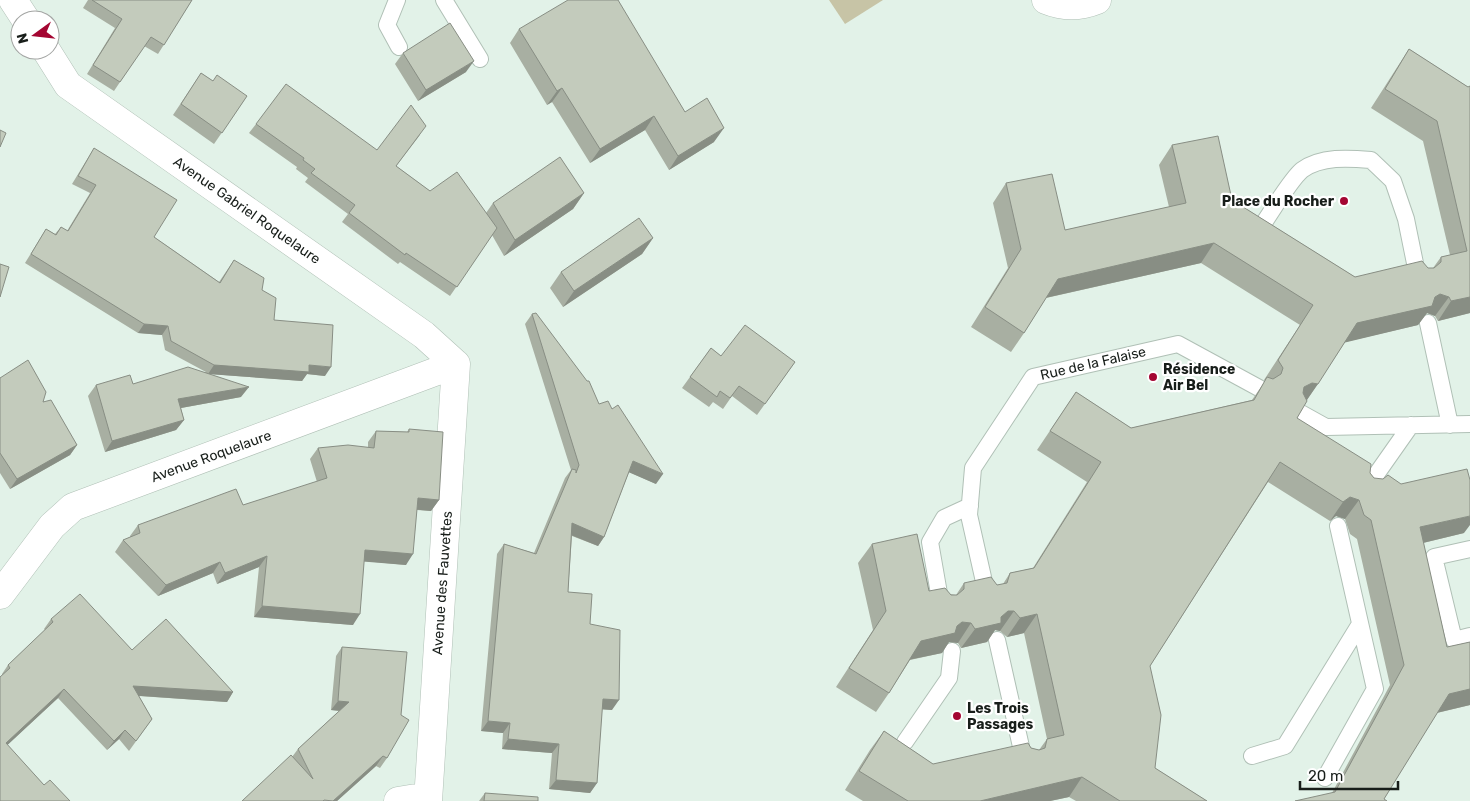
<svg xmlns="http://www.w3.org/2000/svg" width="1470" height="801" font-family="Rubik,sans-serif">
  <rect width="100%" height="100%" fill="#e2f2e8"/>
  <path fill="#c7c4a6" d="M829,0h54l-38,24z"/>
  <g fill="none" stroke-linecap="round" stroke-linejoin="round">
    <g stroke="#b0c0b6" stroke-width="18">
      <path id="service" d="M397,0l-10,25 12,22
        M444,0l36,59
        M1263,224c9,-13 28,-45 39,-54 19,-14 47,-12 69,-10l22,21 13,38 12,59
        M1428,323l22,102
        M1299,412l27,15 144,-3
        M1366,489l45,-64
        M1470,549l-36,8 20,83 16,-4
        M987,595l-18,-80 4,-47 60,-91 145,-33 81,44
        M941,605l-11,-63 14,-24 26,-12
        M997,640l27,120
        M905,742l44,-64 3,-27
        M1252,756l33,-10 75,-122
        M1325,778l50,-89 -37,-163"/>
    </g>
    <g stroke="#b0c0b6" stroke-width="29">
      <path id="minor" d="M13,0l13,20
        M1046,0c17,7 34,7 51,0
        M46,50l22,35 356,250 32,29
        M0,595l52,-69 21,-19 383,-143
        M398,801l30,-5
        M428,801l28,-437"/>
    </g>
    <use href="#service" stroke="#fff" stroke-width="16"/>
    <use href="#minor" stroke="#fff" stroke-width="28"/>
  </g>
  <path fill="#a8afa2" d="M88,0h104l-34,54 -14,-8 -30,45 -27,-17 28,-46 -32,-20z
    M519,29l166,83 29,30 -45,28 -24,-40 -55,33 -38,-61 -5,3 -37,-62z
    M1409,49l59,38 2,-1v227l-32,8 -3,-5 -8,-3 -9,12 -73,17 -38,58 -10,18 73,55 4,5 90,55 -41,10 24,104 23,-5v63l-33,8 -53,86 -52,-6 58,-108 -33,-146 -7,-5 -5,-15 -9,-3 -6,5 -62,-39 -118,184 5,102 52,33h-131l-7,-4 -19,4h-187l-18,-11 25,-40 14,-19 49,33 98,-16 8,2 8,-11 -23,-106 -17,4 -7,-6 -5,-1 -8,12 -26,6 -3,-5 -9,-1 -7,11 -32,7 -21,33 -13,19 -40,-25 37,-57 -15,-67 14,-19 57,47 27,4 8,-12 33,2 6,-1 7,-11 23,-5 54,-86 -50,-32 39,-58 55,36 121,-28 13,-19 -1,-1 36,-55 -99,-62 -155,35 -22,35 -13,19 -40,-25 37,-59 -15,-65 13,-20 59,47 104,-23 -10,-42 13,-20 60,55 123,77 73,-9h5l8,-11 9,-2 -27,-114 -52,-33 25,-39z
    M403,53l63,19 -48,29 -23,-37z
    M201,73l12,8 34,15 -33,48 -41,-29z
    M256,124l121,26 43,-15 -24,31 34,25 56,22 7,-10 91,-10 -11,16 -69,47 -12,-21 -42,61 -50,-34 -2,2 -56,-42 6,-8 -43,-32 3,-4 -12,-9 1,-2 -48,-34z
    M94,148l60,89 65,45 15,-22 28,30 12,30 51,56 -18,-2 -5,7 -92,-7 31,23 -60,11 3,12 -8,10 -71,22 -17,-56 8,-11 37,-1 73,-12 -41,-22 -3,-15 -24,-2 -113,-70 21,-34 9,5 6,-7 6,4 23,-38 -18,-9z
    M653,238l-11,16 -79,53 -13,-19 11,-16z
    M532,314l67,90 13,5 44,75 -27,-12 -25,65 -6,9 -26,-10 -4,56 22,32 22,86 -10,-1 -5,74 -7,10 -41,-4 3,-36 -50,-4 1,-16 -22,-2 16,-177 7,-10 30,9 31,-75 6,-8 -46,-146z
    M711,348l10,8 74,6 -38,53 -25,-19 -9,13 -10,-7 -4,5 -27,-19z
    M0,378l43,24 34,43 -7,10 -60,34 -10,-16z
    M409,429l30,71 -8,11 -14,-1 -11,55 -42,-4 -11,64 -99,-8 5,-50 -42,17 -4,-11 -55,23 -43,-44 8,-12 7,-3v-1l8,-11 105,-20 74,-23 -7,-23 8,-11 50,-1v-5l8,-11 31,1z
    M51,619l81,31 101,42 -6,10 -88,-6 13,23 -23,32 -10,-12 -12,11 -49,-52 -51,47 37,40 -44,16 2,-126v-1l6,-9 37,-35 -1,-1z
    M342,647l45,111 -7,10 -4,-2 -39,35h-95l50,-44 6,-8 41,-38 -8,-1 5,-54z
    M485,793l53,8h-59z"/>
  <path fill="#888e84" d="M474,61l-8,11 -48,29 8,-11z
    M562,88l-10,14 -5,3 10,-14z
    M654,116l-9,14 -55,33 10,-14z
    M724,128l-10,14 -45,28 9,-14z
    M584,193l-11,16 -69,47 11,-16z
    M653,238l-11,16 -79,53 11,-16z
    M1214,243l-13,20 -156,35 13,-19z
    M1440,294l9,3 -14,19 -8,-3 -9,12 -75,18 14,-20 78,-26z
    M1470,297v16l-32,8 13,-20z
    M144,324l24,2 -6,9 -24,-2z
    M214,365h95l22,2 -6,9 -18,-2 -5,7 -94,-7z
    M1312,383l6,1 -14,20 -13,3 13,-20z
    M249,387l-8,10 -71,13 8,-11z
    M184,420l-8,10 -71,22 7,-11z
    M77,445l-7,10 -60,34 7,-10z
    M633,461l30,13 -7,10 -30,-13z
    M1350,497l9,3 -14,19 -9,-3 -6,5 13,-19z
    M418,498l21,2 -8,11 -21,-2z
    M1470,516v9l-6,8 -58,14 14,-20z
    M572,523l32,14 -6,9 -32,-13z
    M365,550l48,4 -7,11 -49,-4z
    M267,556l-8,11 -42,17 8,-11z
    M220,562l-7,11 -55,23 8,-11z
    M262,606l98,8 -7,11 -99,-8z
    M1008,611h6l-14,20 -5,-1 -8,12 -26,6 14,-19 26,-12z
    M1037,614l-13,19 -17,4 13,-19z
    M962,622l9,1 -13,20 -9,-1 -7,11 -34,7 13,-19 36,-15z
    M133,686l100,6 -6,10 -100,-7z
    M64,689l-6,9 -58,54 6,-9z
    M1470,689v16l-34,8 13,-19z
    M603,699l16,1 -7,10 -16,-1z
    M338,701l11,1 -7,9 -11,-1z
    M488,721l22,2 -7,10 -22,-2z
    M125,730l-6,9 -12,11 7,-9z
    M508,739l51,5 -7,9 -50,-4z
    M383,756l-7,10 -39,35h-4z
    M1082,777l-13,20 -19,4h-70z
    M556,780l41,3 -7,10 -41,-4z"/>
  <path fill="#c3cbbc" stroke="#888e84" d="M92,0h100l-28,45 -13,-8 -31,45 -27,-17 29,-46z
    M568,0h50l67,112 22,-14 17,30 -46,28 -24,-40 -54,33 -38,-61 -5,3 -38,-62z
    M450,23l24,38 -48,29 -23,-37z
    M1409,49l59,38 2,-1v211l-19,4 -2,-4 -9,-3 -5,3 -3,9 -75,17 -39,61 -6,-1 -8,4 -1,6 4,8 -10,17 74,46 -1,9 4,5 9,1 5,-4 13,9 66,-15 3,11v36l-50,11 27,120 23,-5v47l-21,5 -65,105 3,2h-92l40,-9 69,-127 -33,-145 -7,-5 -5,-15 -9,-3 -7,5 -63,-40 -130,204 11,49 -6,53 52,33h-87l-38,-24 -102,24h-72l-49,-30 25,-40 49,33 95,-21 3,5 8,2 6,-2 2,-9 17,-4 -27,-121 -17,4 -6,-7h-6l-7,6v6l-26,6 -4,-6 -9,-1 -5,4 -2,7 -34,8 -32,52 -40,-25 37,-57 -14,-67 45,-10 12,57 16,-3 6,7h6l7,-6v-6l27,-6 6,8 10,-2 3,-10 24,-5 67,-106 -51,-31 26,-39 55,36 123,-28 13,-23 6,2 8,-5 2,-6 -5,-8 35,-55 -99,-62 -156,36 -34,54 -39,-26 36,-58 -15,-66 46,-9 13,56 67,-15 54,-12 -14,-58 46,-9 14,64 123,77 67,-16 6,7h6l7,-6v-5l26,-6 -30,-130 -52,-32z
    M201,73l12,8 4,-6 30,21 -25,37 -41,-29z
    M286,84l91,66 34,-45 15,21 -30,40 34,25 27,-19 40,56 -40,59 -51,-34 -1,2 -56,-42 6,-8 -44,-32 4,-4 -12,-9 1,-2 -48,-34z
    M0,130l6,3 -6,14z
    M94,148l83,52 -23,37 66,46 14,-23 30,18 -2,12 14,8 -2,22 59,5 -2,42 -22,-2v7l-95,-7 -43,-24 -3,-15 -24,-2 -113,-70 15,-25 10,6 5,-8 7,4 28,-46 -18,-9z
    M560,157l24,36 -69,47 -22,-37z
    M639,218l14,20 -79,53 -13,-19z
    M0,264l9,3 -9,30z
    M536,313l51,68h2l10,23 9,-3 4,8 6,-4 45,69 -30,-13 -29,76 -32,-14 -4,69 24,2 -2,30 30,6 -1,70 -16,-1 -6,84 -41,-3 3,-36 -51,-5 2,-16 -22,-2 16,-177 32,10 36,-85 4,1v3l3,-8 -47,-151z
    M745,325l50,37 -30,42 -26,-18 -9,12 -10,-7 -3,6 -27,-20 21,-29 10,8z
    M28,360l18,32 -3,10 8,-2 26,45 -60,34 -17,-26v-75z
    M188,367l61,20 -71,12 6,21 -72,21 -16,-56 34,-10 3,9z
    M409,429l34,3 -4,68 -21,-2 -5,56 -48,-4 -5,64 -98,-8 5,-50 -42,17 -5,-11 -54,23 -43,-45 17,-7 -2,-8 98,-36 7,16 84,-27 -9,-30 30,-3 26,3 2,-17 33,1z
    M80,594l52,56 34,-31 67,73 -100,-6 19,33 -16,22 -11,-11 -11,11 -50,-52 -58,54 38,42 6,-5 20,21h-70v-124l10,-9 -2,-3 45,-43 -2,-3z
    M342,647l65,5 -6,63 8,5 -22,38 -4,-2 -50,45 -9,-1 -1,1h-81l49,-46 22,24 -15,-30 51,-47 -11,-1z
    M485,793l53,4v4h-54z"/>
  <g fill="#a40632" stroke="#fff" stroke-width="2">
    <circle cx="1344" cy="201" r="5"/>
    <circle cx="1153" cy="377" r="5"/>
    <circle cx="957" cy="716" r="5"/>
  </g>
  <g text-anchor="middle" stroke-width="4.5" stroke-linejoin="round" paint-order="stroke">
    <g font-size="14" font-weight="bold" fill="#181e1a" stroke="#fff" text-anchor="start">
      <text x="1334" y="206" text-anchor="end">Place du Rocher</text>
      <text x="1163" y="374">Résidence<tspan x="1163" dy="16">Air Bel</tspan></text>
      <text x="967" y="713">Les Trois<tspan x="967" dy="16">Passages</tspan></text>
    </g>
    <g font-size="14" fill="#181e1a" stroke="#fff">
      <text transform="translate(247 210) rotate(35)" y="5">Avenue Gabriel Roquelaure</text>
      <text transform="translate(1093 363) rotate(-13)" y="5">Rue de la Falaise</text>
      <text transform="translate(211 456) rotate(-20)" y="5">Avenue Roquelaure</text>
      <text transform="translate(442 583) rotate(-86)" y="5">Avenue des Fauvettes</text>
    </g>
  </g>
  <g transform="translate(35 35) rotate(255)"><circle r="24" fill="#ffffff" stroke="#a3a5a3"/>
  <path d="M0-4L9 19L0 12L-9 19Z" fill="#a40632"/>
  <text y="-8" font-size="14" font-weight="bold" text-anchor="middle" fill="#181e1a">N</text>
  </g>
  <path d="M1300 781v8h98v-8" fill="none" stroke="#181e1a" stroke-width="2.5"/>
  <text x="1308" y="781" font-size="15" fill="#181e1a" stroke="#ffffff" stroke-width="4" paint-order="stroke">20 m</text>
</svg>
